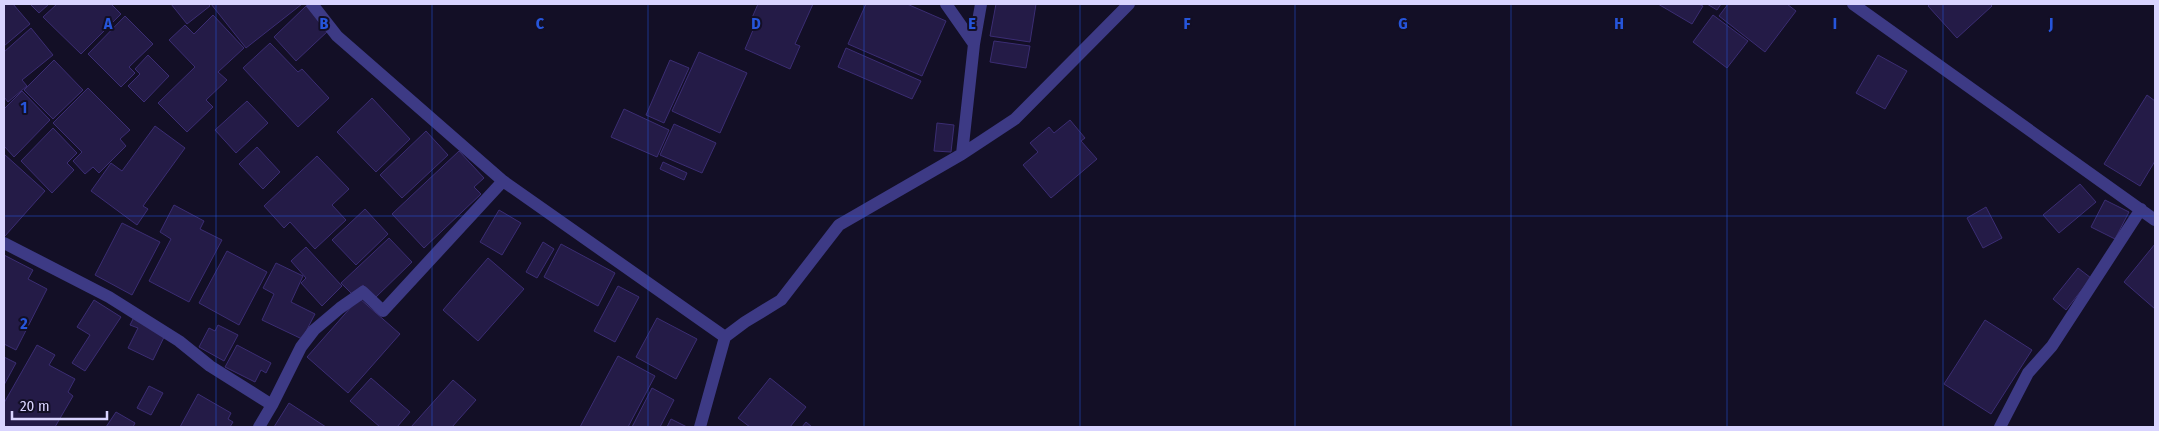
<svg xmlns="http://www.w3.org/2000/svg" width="2159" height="431" font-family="'Fira Sans Condensed',sans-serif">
  <rect width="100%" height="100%" fill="#130f26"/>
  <path fill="#241b47" stroke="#3b2d73" d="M4,4h9l17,20 -26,22z
    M30,4h19l-10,9z
    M57,4h54l10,10 -40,40 -38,-37z
    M171,4h37l2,2 -23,18z
    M211,4h91l-56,44z
    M758,4h55l-18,40 5,2 -10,23 -45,-20 11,-26 -5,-3z
    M866,4h41l39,17 -24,55 -74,-32z
    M996,4h40l-6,38 -40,-6z
    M1658,4h40l5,2 -11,18z
    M1707,4h14l-4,6z
    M1728,4h59l9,7 -31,41 -46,-36z
    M1930,4h60l2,2 -35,32 -29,-32z
    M306,6l23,24 -33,31 -22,-24z
    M213,15l31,33 -26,24 9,8 -21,20 7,7 -26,25 -29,-29 37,-36 -26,-27 16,-15 9,9z
    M1713,15l35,26 -21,27 -34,-26z
    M125,16l28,28 -24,23 6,6 -14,14 -33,-33z
    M31,28l22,27 -31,25 5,6 -19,16 -4,-5v-45z
    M994,41l36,5 -4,22 -36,-6z
    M270,43l28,29 4,-3 27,29 -31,29 -55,-59z
    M846,48l75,33 -9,18 -74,-32z
    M699,52l48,21 -27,60 -48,-22z
    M148,55l21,21 -25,26 -16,-16 12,-12 -5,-5z
    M1878,55l29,16 -22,38 -29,-16z
    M54,60l29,30 -30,29 -29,-29z
    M670,60l19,8 -25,55 -18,-8z
    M88,88l42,42 -10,9 6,7 -27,27 -6,-6 -8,7 -12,-13 9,-9 -29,-29z
    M22,91l28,29 -36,37 -10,-11v-37z
    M2147,95l8,6v60l-15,25 -36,-22z
    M372,98l38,41 -34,33 -39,-40z
    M247,101l21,22 -32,30 -21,-23z
    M624,109l45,21 -12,27 -46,-20z
    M1070,120l15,18 -4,3 16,18 -46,39 -28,-33 15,-13 -8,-9 19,-16 5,6z
    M937,123l17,2 -3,27 -17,-1z
    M674,124l42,19 -14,30 -42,-18z
    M155,126l30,22 -42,58 5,3 -11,16 -46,-34 20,-28 11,8z
    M53,128l24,25 -10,10 7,7 -22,23 -31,-32z
    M426,131l22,24 -46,43 -22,-23z
    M257,147l23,25 -17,17 -24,-25z
    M459,151l25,27 -10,9 7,7 -57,54 -32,-34z
    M4,154l41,37 -40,45 -1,-1z
    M317,156l32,33 -17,16 14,15 -31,29 -25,-27 -6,6 -20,-22z
    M663,162l24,11 -3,7 -24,-11z
    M2080,184l16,18 -37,31 -16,-18z
    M2105,200l24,12 -14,27 -24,-12z
    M174,205l30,16 -4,8 22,11 -33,62 -40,-21 22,-42 -11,-7z
    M1986,207l16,31 -19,10 -16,-30z
    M365,209l23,25 -32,31 -24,-25z
    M499,210l22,13 -19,32 -22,-13z
    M122,223l38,19 -28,53 -37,-20z
    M389,238l23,24 -37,36 -12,-13 -11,9 -11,-11z
    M543,242l11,7 -17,29 -11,-6z
    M561,244l54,29 -17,33 -54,-29z
    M2155,244v65l-31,-27z
    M306,247l36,39 -20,20 -21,-23 5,-5 -15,-17z
    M227,251l40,21 -28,53 -40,-22z
    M4,255l29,15 -5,9 19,10 -31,61 -12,-6z
    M488,258l36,31 -46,52 -35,-31z
    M276,263l27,13 -12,26 24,12 -13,25 -40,-19 12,-26 -11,-6z
    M2078,268l13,10 -25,32 -13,-11z
    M618,286l21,11 -24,45 -21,-11z
    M359,298l41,36 -52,59 -41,-36z
    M94,300l27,17 -36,54 -13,-8 18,-28 -13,-8z
    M134,317l32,16 -13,27 -25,-12 10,-20 -8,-3z
    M657,318l40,21 -21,40 -40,-22z
    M1985,320l47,30 -41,64 -47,-30z
    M218,325l20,10 -14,26 -25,-14 10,-19 6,3z
    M37,345l18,10 -6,10 26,14 -7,13 5,4 -18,31h-51v-24z
    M237,345l34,18 -5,10 -5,-3 -6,12 -30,-15z
    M618,356l37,20 -27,51h-48z
    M4,357l12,6 -12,22z
    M371,378l39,34 -13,15h-17l-30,-26z
    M770,378l36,29 -16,20h-40l-12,-9z
    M453,380l23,20 -24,27h-41z
    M149,386l14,7 -12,22 -14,-7z
    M652,388l22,12 -14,27h-28z
    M198,394l33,19 -3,6 5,3 -3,5h-50z
    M289,403l37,24h-52z
    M116,412l19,11 -2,4h-27z
    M671,419l16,8h-20z
    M806,422l6,5h-10z"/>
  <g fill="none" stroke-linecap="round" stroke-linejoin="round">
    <path stroke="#3d3a85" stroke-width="12" d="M312,4l25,32 166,145 222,156 -25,90
      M946,4l28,40
      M1853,4l302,216
      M962,154l12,-110 7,-40
      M4,243l105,54 70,44 31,25 62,39
      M725,337l20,-15 36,-22 58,-75 123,-71 53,-35 114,-115
      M259,427l13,-22 29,-58 13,-17 26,-22 23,-16 20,19 120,-130
      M2000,427l28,-54 24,-27 89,-137"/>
  </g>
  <path fill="none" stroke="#2655da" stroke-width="1" stroke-opacity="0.55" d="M216,4v423M432,4v423M648,4v423M864,4v423M1080,4v423M1295,4v423M1511,4v423M1727,4v423M1943,4v423M4,216h2151"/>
  <g font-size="16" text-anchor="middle" font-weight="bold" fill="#2655da" stroke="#130f26" stroke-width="4" stroke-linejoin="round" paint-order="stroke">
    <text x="108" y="29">A</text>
    <text x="324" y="29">B</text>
    <text x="540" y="29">C</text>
    <text x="756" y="29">D</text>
    <text x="972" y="29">E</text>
    <text x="1187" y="29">F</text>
    <text x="1403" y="29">G</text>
    <text x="1619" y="29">H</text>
    <text x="1835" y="29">I</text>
    <text x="2051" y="29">J</text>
    <text x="24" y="113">1</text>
    <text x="24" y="329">2</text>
  </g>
  <rect width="2159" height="431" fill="none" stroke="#d9d4ff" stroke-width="10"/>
  <path d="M12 411v8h95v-8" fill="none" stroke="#d9d4ff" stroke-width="2.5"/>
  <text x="20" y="411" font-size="15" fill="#d9d4ff" stroke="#130f26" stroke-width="4" paint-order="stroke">20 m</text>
</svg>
